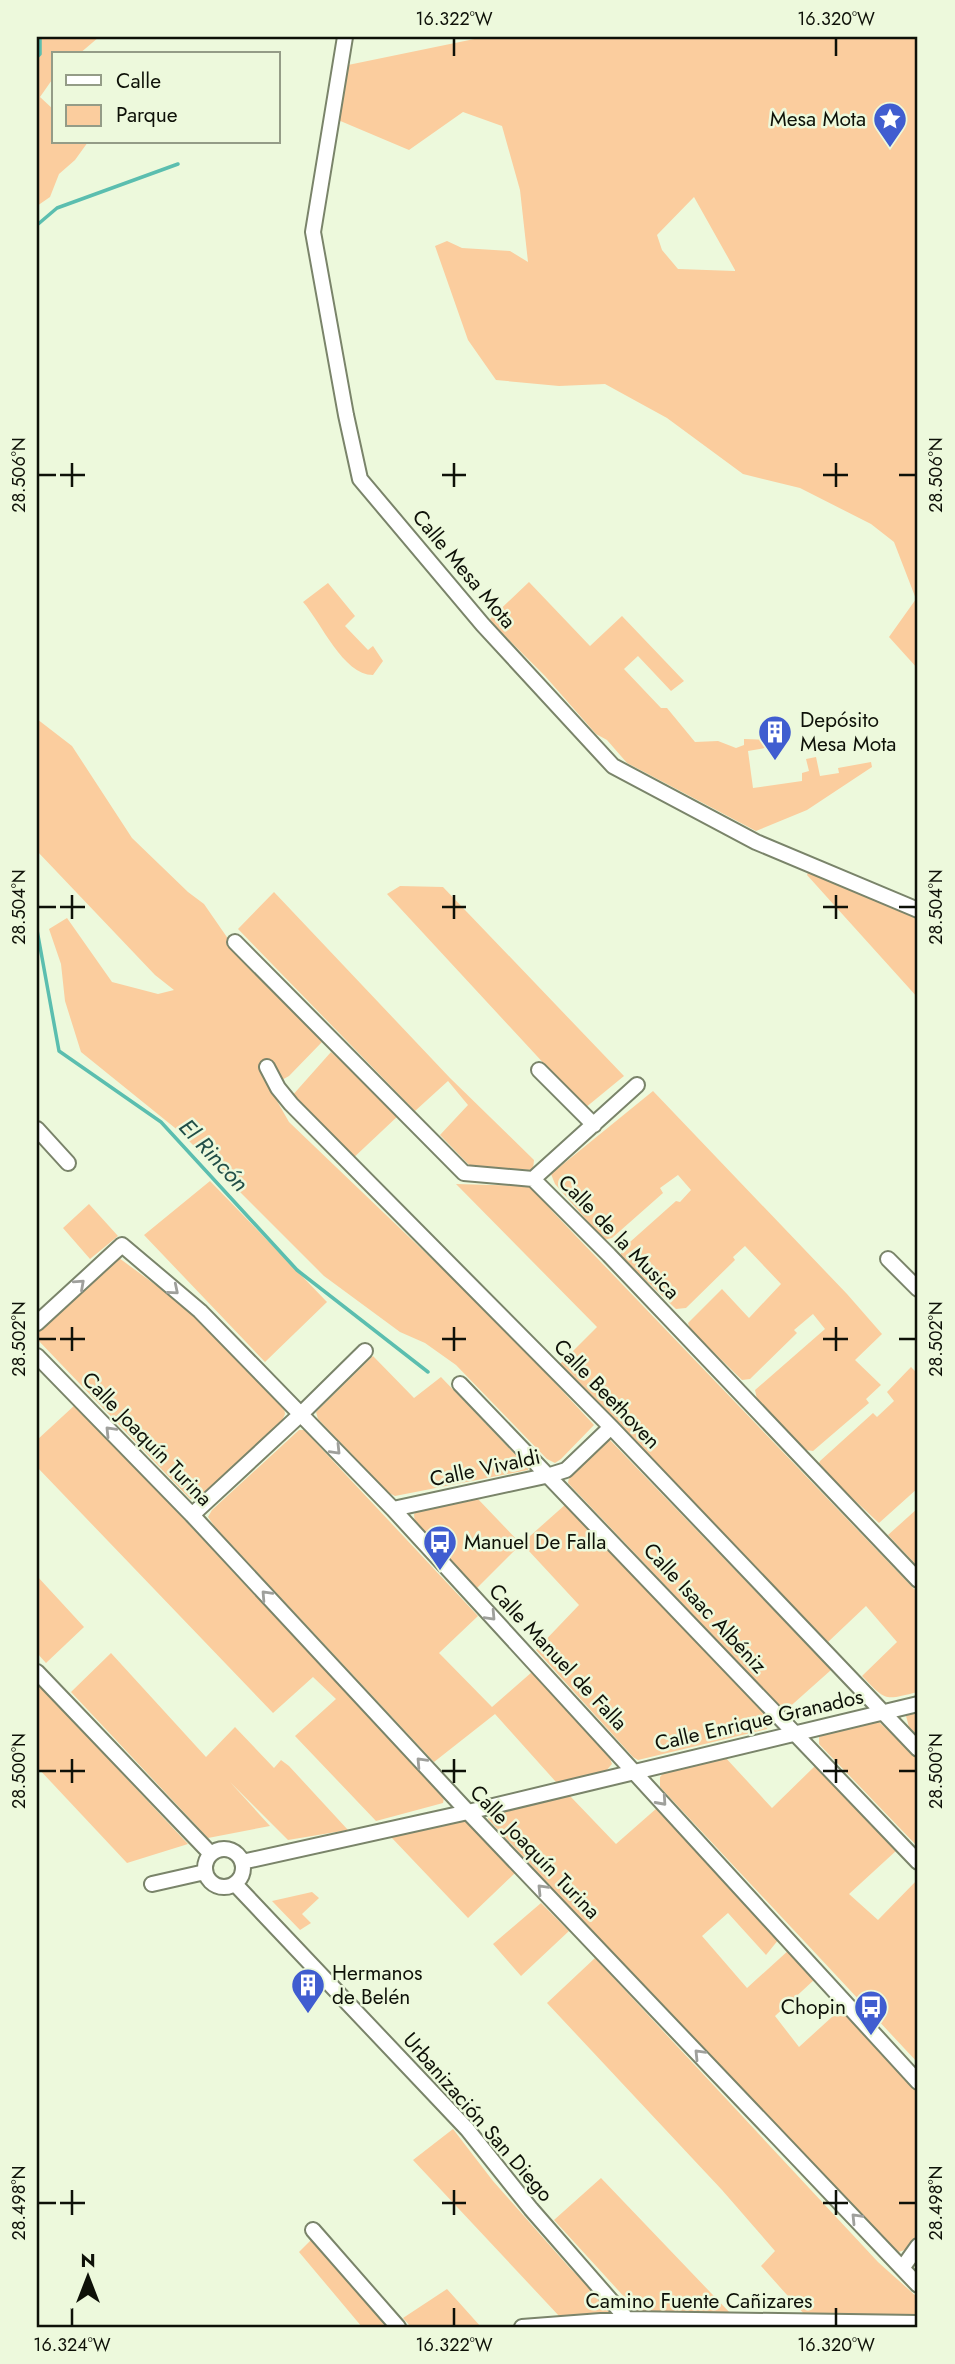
<svg xmlns="http://www.w3.org/2000/svg" width="955" height="2364" font-family="Jost,sans-serif">
  <rect width="100%" height="100%" fill="#edf9dc"/>
  <path fill="#fbcd9e" fill-rule="evenodd" d="M37,37h62l-20,17h-25v23l-14,20 14,13v32h34l-13,18 -16,14 -9,23 -13,9z
    M484,37h434v632l-29,-32 27,-38 -22,-57 -23,-18 -71,-36 -57,-14 -76,-56 -62,-34 -46,2 -63,-6 -28,-40 -33,-94 12,-5 15,7 48,3 18,11 -8,-72 -18,-64 -39,-14 -54,38 -71,-30 10,-55zM694,197l41,73v1l-57,-2 -16,-19 -5,-15z
    M529,582l61,64 32,-30 62,65 -13,10 -33,-35 -14,13 37,39h6l28,34 23,-1 18,7 8,-3v-6l28,1 -1,7 -23,4 5,37 49,-7v-8l7,-2 -3,-12 10,-2 4,19 19,-3 -1,-5 33,-6 1,5 -65,43 -51,21 -129,-68 -20,-23 -11,-6 -51,-58 -56,-56z
    M328,583l27,33 -10,10 23,24 5,-4 10,15 -10,14c-30,0 -52,-53 -70,-73z
    M37,719l35,27 60,92 56,54 16,12 36,52 82,86 -33,34 -20,11 20,35 214,205 91,98 -33,34 -6,4 -8,-4 -91,-94 -31,-22 -25,-11 -76,-56 -144,-144 -99,-80 -16,-51 -4,-37 -12,-35 18,-11 45,64 46,12 16,-4 -19,-15 -118,-124z
    M809,870l109,46v49l-2,1 2,2v30l-111,-123z
    M400,886l43,1 181,189 -39,32 -198,-214z
    M274,892l176,186 84,82 -1,10 -54,-2 -10,-3 -29,-30 28,-30 -20,-24 -33,30 -177,-182z
    M331,1052l68,63 -50,47 -58,-65z
    M653,1091l194,203 35,40 -27,26 26,25 -15,14 3,4 -56,48 -7,-1 -49,-51 -2,-9 70,-61 -12,-15 -19,16 3,3 -47,46 -8,1 -52,-51 -2,-6 34,-34 27,29 32,-34 -36,-38 -12,11 2,3 -49,48 -10,1 -55,-52v-7l55,-49 4,1 11,-12 -13,-15 -18,13 3,5 -51,45 -8,2 -49,-56 -4,-10z
    M210,1181l117,121 -62,60 -121,-127z
    M456,1184l72,2 7,4 17,21 366,382v99c-34,8 -31,10 -56,-16l35,-34 -31,-36 -38,36 -268,-278 37,-37z
    M89,1204l29,32 -28,23 -27,-31z
    M119,1258l72,53 93,96 1,7 -5,11 -84,75 -6,-1 -153,-160 2,-8z
    M373,1356l41,42 27,-21 87,91v2l-133,26 -6,-3 -71,-74 -2,-7z
    M911,1367l7,7v114l-39,35 -61,-57 2,-5 53,-48 4,4 17,-16 -7,-9z
    M76,1404l334,357 34,37 -1,5 -67,18 -81,-85 41,-37 -23,-22 -40,36 -236,-246v-27z
    M299,1430h5l174,186 -39,37 53,54 40,-35 77,84 3,8 -7,8 -49,10 -61,-68 -61,48 -219,-235 -7,-10 4,-7z
    M609,1439l222,231 -46,41 -217,-228c2,-15 27,-40 41,-44z
    M477,1498l44,46 45,-40 201,212 2,7 -2,6 -129,31 -5,-3 -97,-107 43,-45 -51,-55 -7,-6 -45,45 -61,-65 -1,-10 6,-5z
    M918,1508v59l-30,-32z
    M37,1576l47,51 -38,36 -9,-10z
    M111,1653l95,104 29,-30 39,41 7,-8 8,6 59,64 -60,10 -58,-58 40,44 -62,12 -137,-146z
    M37,1683l151,161 -61,19 -90,-96z
    M918,1711v25l-9,-9 -3,-11z
    M879,1722l39,37v88l-99,-103v-7l15,-6z
    M724,1756l48,52 43,-42 82,84 -48,44 29,26 40,-41v184l-258,-276v-10l5,-6z
    M570,1796l46,48 41,-36 106,111 16,20 -13,16 -38,-42 -26,23 45,52 43,-39 25,30 -40,37 24,31 45,-41 74,84v143c-6,9 -10,19 -22,19l-195,-204 -213,-229 2,-5 5,-2z
    M458,1820l8,1 49,52 -47,45 -77,-81z
    M312,1892l7,6 -17,16 9,9 -11,7 -28,-29z
    M541,1903l28,28 -48,45 -28,-32z
    M595,1958l283,304 39,35 1,21 -113,-3 -44,-49 14,-15 -53,-61 -175,-187z
    M453,2129l40,52 75,85 43,45 -6,4 -45,2 -147,-157z
    M601,2178l132,138 -85,-1 -10,-3 -84,-92z
    M315,2236l79,91h-32l-63,-75z
    M447,2289l34,38h-70l-8,-9z"/>
  <g fill="none" stroke-linecap="round" stroke-linejoin="round">
    <path stroke="#5bbeaf" stroke-width="3.5" d="M37,57l3,-3v-17
      M37,225l20,-17 121,-44
      M37,930l22,121 102,71 136,148 131,102"/>
    <g stroke="#7a846a" stroke-width="18">
      <path id="minor" d="M345,37l-32,195 33,183 14,64 123,146 130,141 143,76 162,68
        M235,942l229,231 69,6 76,76 309,325
        M267,1067l11,21 13,16 320,323 307,322
        M539,1070l55,55
        M37,1129l31,34
        M533,1179l104,-94
        M888,1259l30,30
        M37,1323l85,-78 78,66 193,198 525,573
        M37,1356l155,159 276,297 450,473
        M460,1384l458,478
        M393,1509l157,-34 16,-5 45,-43
        M192,1515l109,-101 64,-63
        M37,1672l174,182
        M205 1868a19 19 0 1 1 38 0a19 19 0 1 1-38 0Z
        M242,1862l226,-50 450,-108
        M152,1884l53,-12
        M235,1884l232,245 64,80 96,110
        M313,2230l85,97
        M903,2267l15,-21
        M522,2327l105,-8 291,4"/>
    </g>
    <use href="#minor" stroke="#fff" stroke-width="14"/>
  </g>
  <defs><path id="oneway-chevron" d="M-2-3.5L2.5 0L-2 3.5" fill="none" stroke-width="1.6" stroke-linecap="round" stroke-linejoin="round" transform="scale(1.75)"/></defs>
  <g stroke="#9fa09c">
    <use href="#oneway-chevron" transform="translate(80 1284) rotate(-42)"/>
    <use href="#oneway-chevron" transform="translate(174 1290) rotate(40)"/>
    <use href="#oneway-chevron" transform="translate(110 1431) rotate(-134)"/>
    <use href="#oneway-chevron" transform="translate(336 1450) rotate(46)"/>
    <use href="#oneway-chevron" transform="translate(266 1595) rotate(-133)"/>
    <use href="#oneway-chevron" transform="translate(491 1616) rotate(47)"/>
    <use href="#oneway-chevron" transform="translate(421 1762) rotate(-133)"/>
    <use href="#oneway-chevron" transform="translate(662 1801) rotate(48)"/>
    <use href="#oneway-chevron" transform="translate(542 1889) rotate(-134)"/>
    <use href="#oneway-chevron" transform="translate(699 2054) rotate(-134)"/>
    <use href="#oneway-chevron" transform="translate(856 2218) rotate(-134)"/>
  </g>
  <path fill="none" stroke="#0e1108" stroke-width="2.5" d="M454,38v18M836,38v18M72,463v24M454,463v24M836,463v24M38,475h18M60,475h25M442,475h24M823,475h25M899,475h17M72,895v24M454,895v24M836,895v24M38,907h18M60,907h25M442,907h24M823,907h25M899,907h17M72,1327v24M454,1327v24M836,1327v24M38,1339h18M60,1339h25M442,1339h24M823,1339h25M899,1339h17M72,1759v24M454,1759v24M836,1759v24M38,1771h18M60,1771h25M442,1771h24M823,1771h25M899,1771h17M72,2190v25M454,2190v25M836,2190v25M38,2203h18M60,2203h25M442,2203h24M823,2203h25M899,2203h17M72,2308v18M454,2308v18M836,2308v18"/>
  <defs>
    <g id="sight-pin" transform="scale(1.75)"><path d="M0 17L-7.5 6A9.5 9.5 0 1 1 7.5 6Z" fill="#405dd0" stroke="#edf9dc"/><path d="M0-6L1.8-2.2L6-1.7L2.9 1.2L3.7 5.4L0 3.3L-3.7 5.4L-2.9 1.2L-6-1.7L-1.8-2.2Z" fill="#fff"/></g>
    <g id="building-pin" transform="scale(1.75)"><path d="M0 17L-7.5 6A9.5 9.5 0 1 1 7.5 6Z" fill="#405dd0" stroke="#edf9dc"/><path d="M-4-6H4V6H1V3H-1V6H-4ZM-2.5-4.3h1.7v1.8h-1.7ZM.8-4.3h1.7v1.8H.8ZM-2.5-1h1.7V.8h-1.7ZM.8-1h1.7V.8H.8Z" fill="#fff"/></g>
    <g id="bus-pin" transform="scale(1.75)"><path d="M0 17L-7.5 6A9.5 9.5 0 1 1 7.5 6Z" fill="#405dd0" stroke="#edf9dc"/><path d="M-5-6H5V4H4V6H2V4H-2V6H-4V4H-5ZM-3.5-4V0h7V-4ZM-3.5 1.2v1.5H-2V1.2ZM2 1.2v1.5H3.5V1.2Z" fill="#fff"/></g>
  </defs>
  <g fill-rule="evenodd">
    <use href="#sight-pin" x="890" y="119"/>
    <use href="#building-pin" x="775" y="732"/>
    <use href="#bus-pin" x="440" y="1542"/>
    <use href="#building-pin" x="308" y="1985"/>
    <use href="#bus-pin" x="871" y="2007"/>
  </g>
  <g text-anchor="middle" stroke-width="5" stroke-linejoin="round" paint-order="stroke">
    <g font-size="21" fill="#0e1108" stroke="#edf9dc" text-anchor="start">
      <text x="866" y="126" text-anchor="end">Mesa Mota</text>
      <text x="800" y="727">Depósito<tspan x="800" dy="24">Mesa Mota</tspan></text>
      <text x="464" y="1549">Manuel De Falla</text>
      <text x="332" y="1980">Hermanos<tspan x="332" dy="24">de Belén</tspan></text>
      <text x="846" y="2014" text-anchor="end">Chopin</text>
    </g>
    <g font-size="21" fill="#0e1108" stroke="#edf9dc">
      <text transform="translate(464 569) rotate(50)" y="7">Calle Mesa Mota</text>
      <text transform="translate(619 1237) rotate(46)" y="7">Calle de la Musica</text>
      <text transform="translate(607 1394) rotate(46)" y="7">Calle Beethoven</text>
      <text transform="translate(147 1439) rotate(46)" y="7">Calle Joaquín Turina</text>
      <text transform="translate(485 1468) rotate(-12)" y="7">Calle Vivaldi</text>
      <text transform="translate(705 1608) rotate(47)" y="7">Calle Isaac Albéniz</text>
      <text transform="translate(558 1657) rotate(47)" y="7">Calle Manuel de Falla</text>
      <text transform="translate(759 1720) rotate(-13)" y="7">Calle Enrique Granados</text>
      <text transform="translate(535 1852) rotate(46)" y="7">Calle Joaquín Turina</text>
      <text transform="translate(478 2117) rotate(49)" y="7">Urbanización San Diego</text>
      <text x="699" y="2308">Camino Fuente Cañizares</text>
    </g>
    <g font-size="23" font-style="italic" fill="#214e47" stroke="#edf9dc">
      <text transform="translate(214 1155) rotate(47)" y="8">El Rincón</text>
    </g>
  </g>
  <rect width="955" height="2364" fill="none" stroke="#edf9dc" stroke-width="77"/>
  <rect x="52" y="52" width="228" height="91" fill="#edf9dc" stroke="#949c87" stroke-width="2"/>
  <rect x="66" y="75" width="35" height="10" fill="#ffffff" stroke="#949c87" stroke-width="2"/>
  <text x="116" y="88" font-size="21" fill="#0e1108">Calle</text>
  <rect x="66" y="105" width="35" height="21" fill="#fbcd9e" stroke="#949c87" stroke-width="2"/>
  <text x="116" y="122" font-size="21" fill="#0e1108">Parque</text>
  <g transform="translate(88 2277)" stroke="#edf9dc" stroke-width="5" paint-order="stroke">
  <path d="M0-5L12 26L0 18L-12 26Z" fill="#0e1108"/>
  <text y="-10" font-size="19" font-weight="bold" text-anchor="middle" fill="#0e1108">N</text>
  </g>
  <rect x="38" y="38" width="878" height="2288" fill="none" stroke="#0e1108" stroke-width="2.5"/>
  <g font-size="18" text-anchor="middle" fill="#0e1108">
    <text x="454" y="25">16.322°W</text>
    <text x="836" y="25">16.320°W</text>
    <text transform="translate(19 475) rotate(-90)" y="6">28.506°N</text>
    <text transform="translate(936 475) rotate(-90)" y="6">28.506°N</text>
    <text transform="translate(19 907) rotate(-90)" y="6">28.504°N</text>
    <text transform="translate(936 907) rotate(-90)" y="6">28.504°N</text>
    <text transform="translate(19 1339) rotate(-90)" y="6">28.502°N</text>
    <text transform="translate(936 1339) rotate(-90)" y="6">28.502°N</text>
    <text transform="translate(19 1771) rotate(-90)" y="6">28.500°N</text>
    <text transform="translate(936 1771) rotate(-90)" y="6">28.500°N</text>
    <text transform="translate(19 2203) rotate(-90)" y="6">28.498°N</text>
    <text transform="translate(936 2203) rotate(-90)" y="6">28.498°N</text>
    <text x="72" y="2351">16.324°W</text>
    <text x="454" y="2351">16.322°W</text>
    <text x="836" y="2351">16.320°W</text>
  </g>
</svg>
